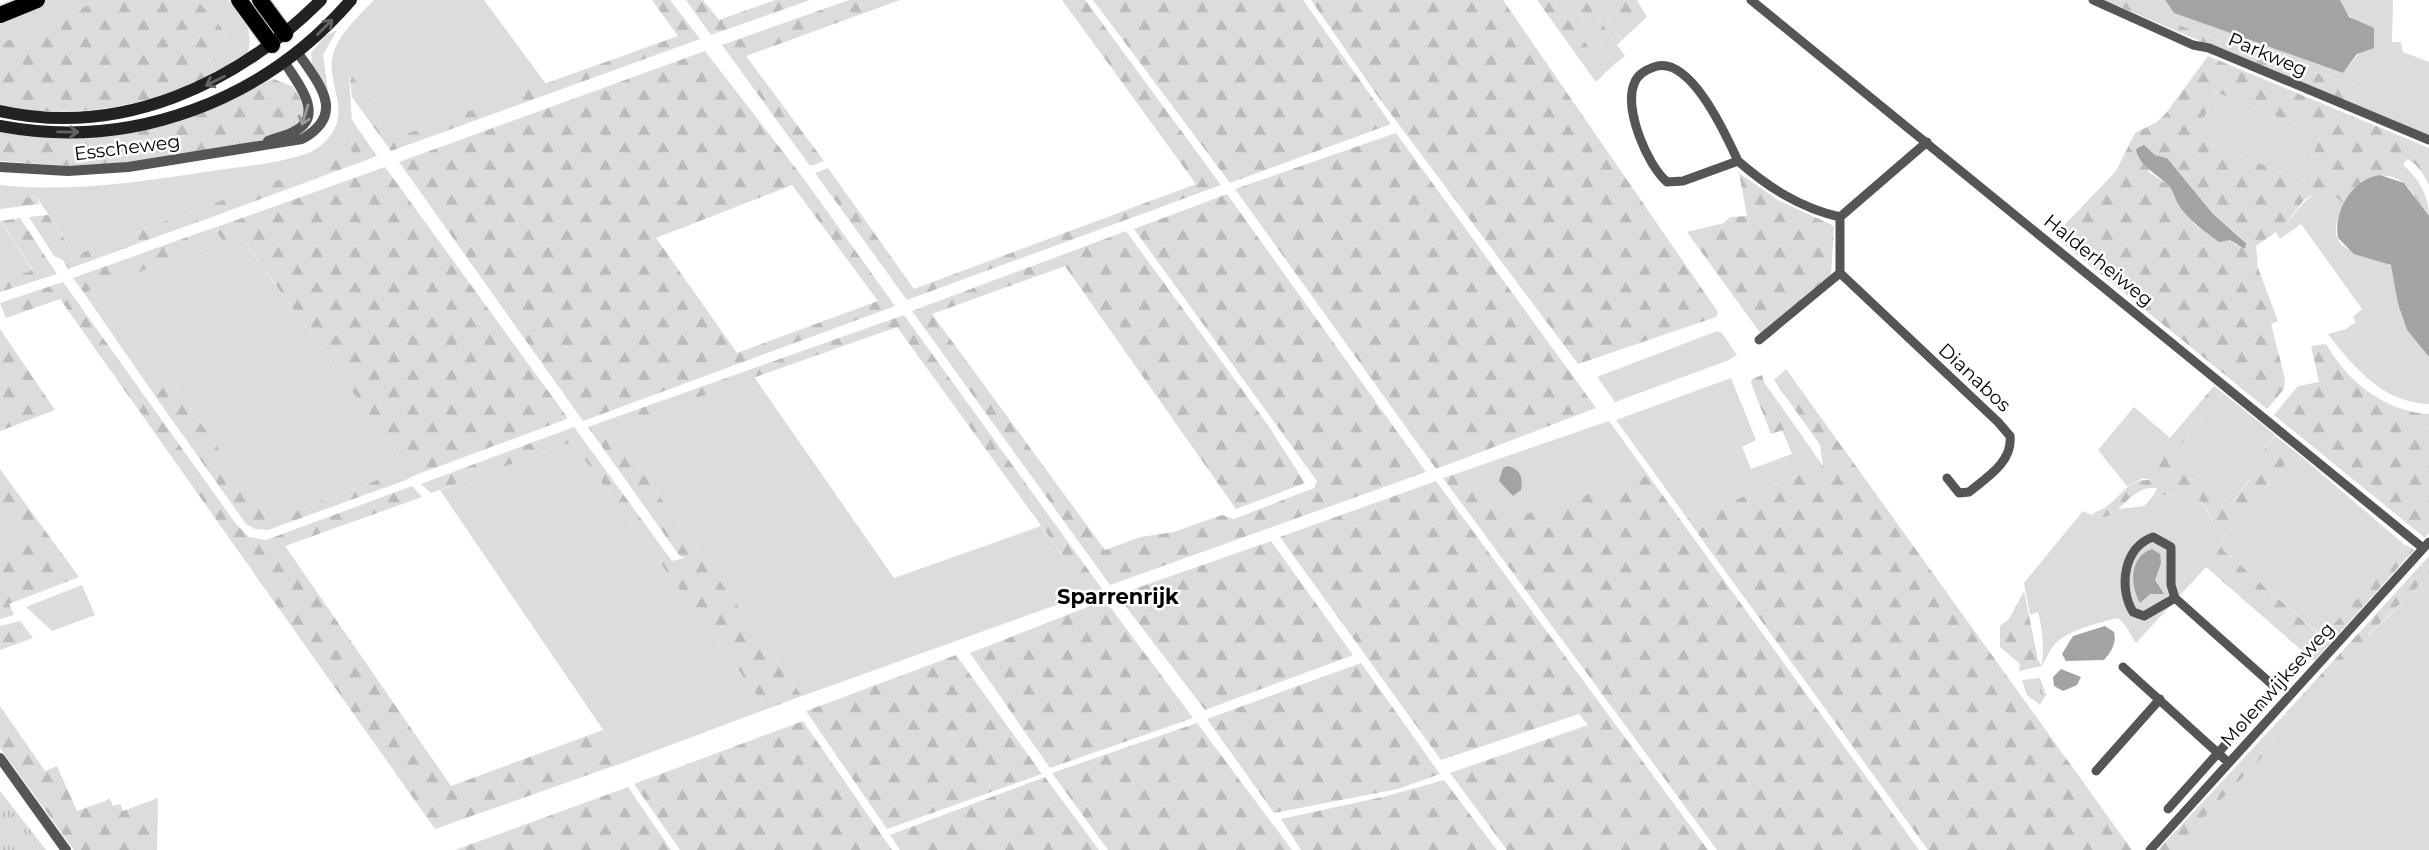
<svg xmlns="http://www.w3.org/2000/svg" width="2429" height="850" font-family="Montserrat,sans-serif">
  <defs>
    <pattern id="forest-firs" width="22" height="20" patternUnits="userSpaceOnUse" patternTransform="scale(1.75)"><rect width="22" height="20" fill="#dcdcdc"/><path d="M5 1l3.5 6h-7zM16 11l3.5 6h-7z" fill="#bbb"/></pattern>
    <pattern id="park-tufts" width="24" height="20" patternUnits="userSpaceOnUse" patternTransform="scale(1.75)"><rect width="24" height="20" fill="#dcdcdc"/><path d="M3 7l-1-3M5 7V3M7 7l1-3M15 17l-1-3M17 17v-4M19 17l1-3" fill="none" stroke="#bbb"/></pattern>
  </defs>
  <rect width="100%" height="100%" fill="#fff"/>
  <path fill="#dcdcdc" d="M42,0h58l-100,44v-26z
    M197,0h31c16,17 27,32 19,55l-31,20 -8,-17 15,-7 5,-9 -3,-10z
    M374,0h110l62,84 -149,53 -48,-62 3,48 -8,16 10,14 -149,54 4,11 -11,4 -7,-10 -55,20 3,11 -13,5 -5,-9 -45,16 -39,-57 -37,-4v-9c73,8 146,-4 218,-15 30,-4 62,-7 90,-17 9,-3 19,-12 24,-20 17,-27 -6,-51 1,-78 5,-21 26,-39 41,-55z
    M1553,0h15l47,64 -8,7z
    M1585,0h10l27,40 -5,5z
    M2148,0h17l9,13 169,60 19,-23 -2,-25 -16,-14 -4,-11h53l-1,42h9l2,10 26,10v76l-77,-32 6,-20 -104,-32 -83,-32 -16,-10z
    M337,30l-14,25 5,36 -16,-25 -1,-13 14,-17z
    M2215,92l106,42 -18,47 -107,-43z
    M2318,191l14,3 12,10c-30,58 32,44 50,65l4,35 9,26 22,27v47c-45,-1 -75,-36 -101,-70l18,-5 10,-7 -3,-5 9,-8 -61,-85 -21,15 -4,-7c17,-12 24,-30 42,-41z
    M0,220l33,51 -33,11z
    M214,228l9,13 17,-5 173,240 -7,4 -8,-8 -129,49 -97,-139 -19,11 -69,-100 128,-49 -8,-13z
    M1717,331l5,2 15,22 -8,5 -114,42 -18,-25z
    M754,377l140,201 147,-52 49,67 -288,103 -191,-268z
    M1731,378l25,62 -14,7 9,22 41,-15 -10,-24 13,-4 28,40 -136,52 -71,-98z
    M2223,393l52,42 -28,38 3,6 -19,25 -58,-49z
    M2134,407l36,31 -12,14v30l-15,-4 -16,8 -29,-36z
    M1609,421l39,54 -147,48 -37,-52z
    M572,442l195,267 -142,53 -185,-272z
    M2296,452l110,94 -83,91 -100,-87 -3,-8 -12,12 -2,13 -70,76c-6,-8 -8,-17 -18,-25 -17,4 -53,13 -64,27 -5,6 -8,14 -12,21 2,-19 1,-36 -4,-54l-8,3 -6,-32 59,-72 15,7 21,-9 25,-3 9,-10c54,-6 47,2 68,45z
    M0,512l8,7 16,1 10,14 -1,9 -33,13z
    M2429,576v274h-256l116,-121v-12l-4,-4 8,-8 8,4 74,-66 -7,-7z
    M82,585l13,30 -43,16 -26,-24z"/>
  <path fill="url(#forest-firs)" fill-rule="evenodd" d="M100,0h97l28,32 3,10 -5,9 -15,8 8,16c-82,34 -127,42 -216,33v-64z
    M652,0h18l30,39 -309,112 -39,-54 -3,-25 48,65 281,-101z
    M686,0h17l16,20 56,-20h35l-99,35z
    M849,0h51l-154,56 78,105 -14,5 -88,-121z
    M1062,0h23l136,185 -314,115 -92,-127 13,-5 86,121 282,-105z
    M1093,0h210l88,124 -161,59z
    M1311,0h192l215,312 -2,5 -138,47 -199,-266z
    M1537,0h16l54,71 -11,11z
    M1568,0h17l40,56 -10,8z
    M1595,0h42l10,17 -25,23z
    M2104,0h44l7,12 16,10 83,32 104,32 -6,20z
    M705,51l99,128 91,127 -312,115 -184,-259zM792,185l86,116 -141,52 -81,-115z
    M2208,56l221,92v37c-6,-11 -10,-20 -22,-26l-4,6c15,13 26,30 26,51 -9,-9 -14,-22 -23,-31 -23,-21 -50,-4 -62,19l-12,-10 -15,-2 -13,8 -21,27 -27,19 2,22 20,53 -7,3 14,55 -1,10 -17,20 -213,-173 62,-65 19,-38 22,-11 10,-10zM2215,92l106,42 -18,47 -107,-43zM2144,145l11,10 12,3 46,56 33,28 -10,3 -6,-6 -14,1 -22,-16 -26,-39 -19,-13z
    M274,79l19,8 14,23 -6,14 -25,13 -22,5 -133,21 -56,3 -65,-5v-31c61,3 122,11 181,-9 33,-11 61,-31 93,-42z
    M352,120l25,36 -168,62 -5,-11 149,-54 -9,-14z
    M1396,133l200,275 -160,61 -201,-280z
    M385,167l182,250v2l-154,57 -172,-239 -18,4 -9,-13z
    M1739,173l39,27 56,26 -3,50 -70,58 -74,-102 37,-9 6,-6 17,-1z
    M0,194l36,4 4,6 -40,5z
    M1227,194l199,278 -316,113 -198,-274 214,-80 142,194 37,58 -69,26 -171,-243 -133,48 173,236 36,-13 33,-5 48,-17 12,4 80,-31 3,-7 -183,-252z
    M191,212l7,10 -59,21 -3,-11z
    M48,215l28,40 46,-17 4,10 -58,21 -5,-9 -9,-4 -25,-39z
    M20,218l37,56 -57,18v-10l33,-12 -32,-49z
    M204,231l9,13 -129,49 -11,-15z
    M63,282l173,242 13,13 17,3 146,-54 10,11 -137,49 166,240 152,-56 22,32 -190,67 -375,-530 -54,19 -6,-15z
    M904,315l198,274 -12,4 -193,-266 -286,101 191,268 -35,13 -195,-267 -141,51 -10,-9 153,-57 98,134 12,-3 -5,-3 -91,-128z
    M0,329l55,81 -55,21z
    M2326,344c22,38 58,67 103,70v119l-4,5 -151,-123 24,-29 21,-4 -8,-36z
    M1786,369l346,481h-204l-227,-312 -14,-20 136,-52 -3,-21 -46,-65z
    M1762,375l2,7 31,44 -24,8 -20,-51 1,-4z
    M172,382l97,139 129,-49 8,8 -138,50 -13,-1 -9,-5 -93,-131z
    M2214,386l9,7 -50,62 58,49 19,-24 -4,-7 29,-37 21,16 -76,90 3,8 99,87 85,-92 7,5 -100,111 -108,-94 2,-13 12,-12c-17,-45 -16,-52 -67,-46l4,-8c-31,-3 -37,37 -65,28 4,-6 8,-5 14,-9 21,-15 21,-31 52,-26v-29z
    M0,469l79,108 -70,27 5,11 -14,4v-63l34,-16 -10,-19 -16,-2 -8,-7z
    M1464,471l37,51 147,-47 271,375h-202l-274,-372z
    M1436,481l272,369h-201l-57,-77 138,-48 -9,-11 -138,46 -161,-223z
    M1271,541l82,114 -148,55 -88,-115z
    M2429,556v20l-61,59 7,8 -74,66 -8,-4z
    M2024,591l14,69 4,6 -23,5 1,-7 -20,-17v-21l9,-7z
    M1105,600l88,118 -143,50 -80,-115z
    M20,621l13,17 -33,12v-24z
    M956,655l86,119 -155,55 -81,-118z
    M1361,663l79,111 -42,15 -124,24 -67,-94z
    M0,706l45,65 12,-5 20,45 33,-12 3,7 7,-2 3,7 35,-13 -1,52h-83l-74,-102z
    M2285,714l4,3v12l-116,121h-15z
    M803,721l89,129h-212l-46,-66z
    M1197,723l95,127h-184l-56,-77z
    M1045,777l54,73h-199l-10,-15z
    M1444,780l53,70h-196l-20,-31 106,-23z
    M628,787l43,63h-216z"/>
  <path fill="url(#park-tufts)" d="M2040,678l6,17 -6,10 -13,-10 -5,-15z
    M0,791l46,59h-46z"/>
  <path fill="#a3a3a3" d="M2165,0h175l9,17 25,11v20l-17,6 -14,19 -169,-60z
    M2144,145l11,10 12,3 46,56 33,29 -1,6 -15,-9 -11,2c-15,-11 -30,-21 -41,-38 -3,-6 -5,-14 -10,-19 -11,-11 -30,-20 -32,-36z
    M2380,175l24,8 25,33v141l-22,-27 -9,-26 -7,-39 -37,-11 -16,-16c-5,-26 14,-59 42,-63z
    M1508,466c13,3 15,12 13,24l-8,6 -14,-15 4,-13z
    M2152,549l8,5 1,9 -6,17 9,14h-14l-10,9c-10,-18 -11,-46 12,-54z
    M2105,626l9,6c3,11 -3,20 -10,28l-38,1 -4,-7 11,-18z
    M2061,669l20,8 -4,8 -14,6 -9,-5 -1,-9z"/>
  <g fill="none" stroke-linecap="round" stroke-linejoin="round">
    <g stroke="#dbdbdb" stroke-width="19">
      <path id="motorway" d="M239,0l33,45
        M260,0l25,34
        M0,15l37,-15"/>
    </g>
    <path stroke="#555" stroke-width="9" d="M1751,0l672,548
      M2093,0l100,45 16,3 220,92
      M1738,161c-12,-26 -48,-107 -84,-94 -9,3 -17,8 -20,17 -10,25 13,81 33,98l16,-1 55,-20c30,26 62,47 102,56
      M1840,273l158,149 12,14c3,26 -24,42 -41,56l-10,1 -12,-15
      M1759,340l81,-67v-56l87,-75
      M2123,667l106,96
      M2096,771l64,-72
      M2168,809l108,-121 -101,-90 -4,-13v-38l-18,-10c-29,10 -35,50 -20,75l11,4 31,-18
      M2150,850l279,-308"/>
    <path stroke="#555" stroke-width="10" d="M268,141c9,-4 19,-5 27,-10 31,-16 1,-50 -10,-68
      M0,167l68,4 60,-4 174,-28c45,-25 17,-55 -4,-86
      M0,758l66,92"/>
    <path stroke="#222" stroke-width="12" d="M0,111c121,27 237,-27 321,-111
      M0,126c132,25 264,-25 351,-126"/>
    <use href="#motorway" stroke="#000" stroke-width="16"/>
  </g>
  <defs><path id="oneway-shaft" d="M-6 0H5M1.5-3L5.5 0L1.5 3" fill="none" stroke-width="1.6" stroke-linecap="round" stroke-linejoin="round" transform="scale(1.75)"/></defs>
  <g stroke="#646464">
    <use href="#oneway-shaft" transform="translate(325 27) rotate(-45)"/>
    <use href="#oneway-shaft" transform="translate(215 81) rotate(153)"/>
    <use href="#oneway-shaft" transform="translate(68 132) rotate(1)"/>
  </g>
  <use stroke="#999" href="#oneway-shaft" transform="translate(305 115) rotate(107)"/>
  <g text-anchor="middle" stroke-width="5" stroke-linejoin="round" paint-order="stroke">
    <g font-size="19" fill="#000" stroke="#fff">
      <text transform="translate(2268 54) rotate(23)" y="7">Parkweg</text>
      <text transform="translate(127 147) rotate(-7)" y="7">Esscheweg</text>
      <text transform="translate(2099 260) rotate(39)" y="7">Halderheiweg</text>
      <text transform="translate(1975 377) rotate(43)" y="7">Dianabos</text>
      <text transform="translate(2277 684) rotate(-48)" y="7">Molenwijkseweg</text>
    </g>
    <g font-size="21" font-weight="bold" fill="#000" stroke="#fff">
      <text x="1118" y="604">Sparrenrijk</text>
    </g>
  </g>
</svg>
